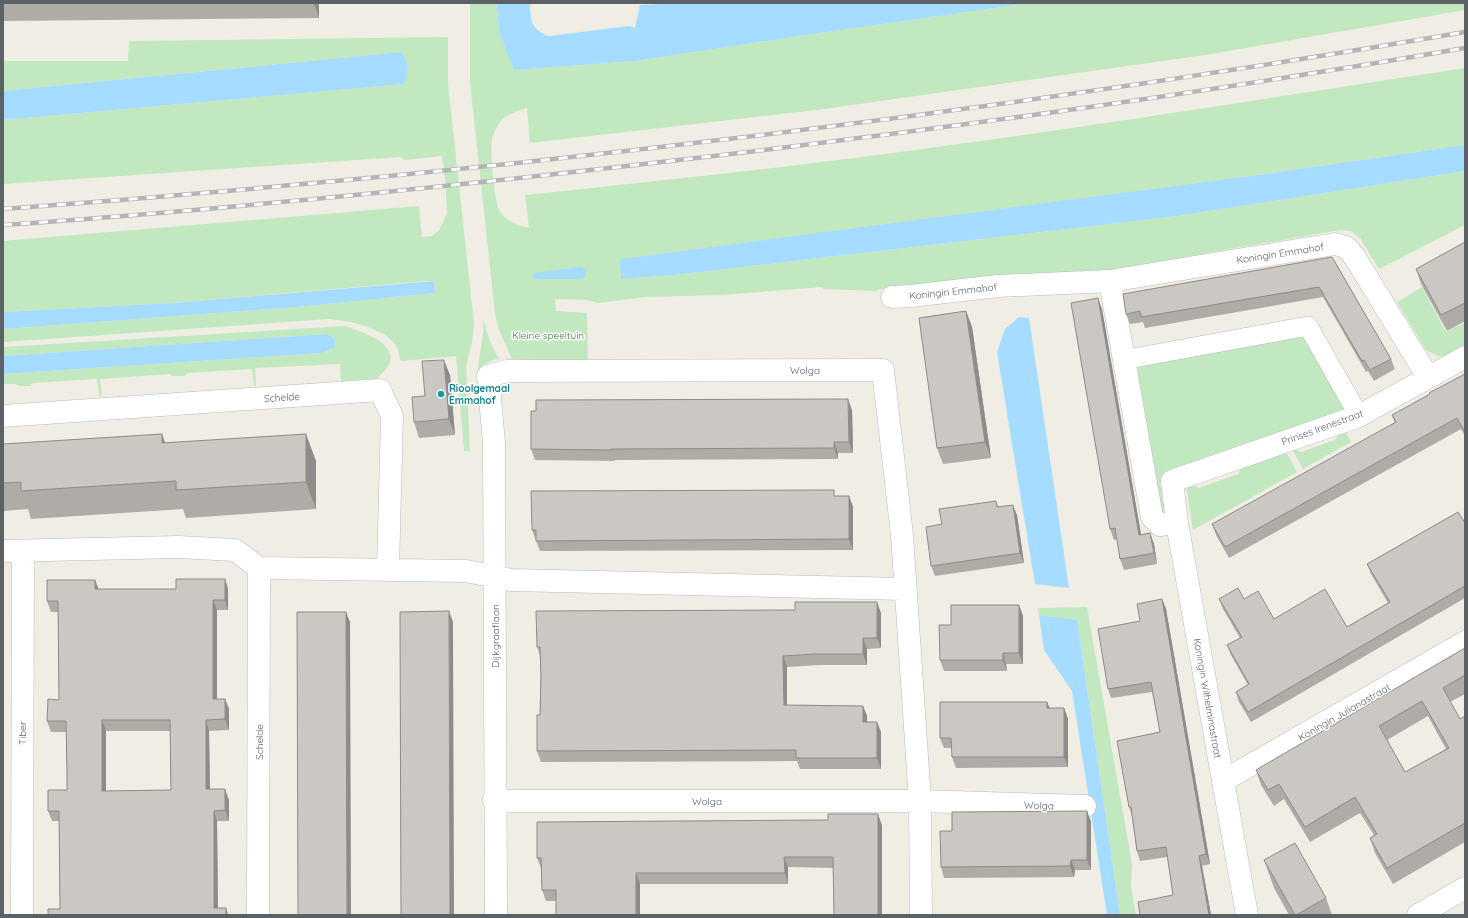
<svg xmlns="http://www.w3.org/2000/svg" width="1468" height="918" font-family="Quicksand,sans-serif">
  <rect width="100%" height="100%" fill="#f0ede5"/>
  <path fill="#c2e8c0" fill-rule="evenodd" d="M470,3h26l4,33 14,34 122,-9 163,-25 231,-33h435v7l-260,45 -388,55 -287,33 -3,-35c-9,3 -21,6 -27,14 -3,5 -7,12 -8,17 -2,11 2,60 7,71 5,11 19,15 30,18l-4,-33c142,-15 285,-30 426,-50 172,-23 343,-51 514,-77v77l-207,30 -637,84v20l53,-4 503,-59 288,-45v54l-86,44 -19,-31 -9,-7 -11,-1 -259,45 -105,3 -91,10 -10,3 -52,-2 -1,-2 -100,8 -76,2 -48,6 -12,-3 -31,-1 1,12 31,2 1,47 -76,-1 -13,-29 -4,-16 -25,-232zM586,269v8l-4,2h-49z
    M448,37v47l26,239 -2,19 -6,24 4,85h-6l-8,-95 -55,5c-2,-4 -2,-11 -5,-15 -12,-19 -47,-25 -67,-27l-326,23v-13l294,-22 138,-14 -1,-12h-8l-253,22 -170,9v-71l416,-35 3,31 10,-1 7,-6 8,-16 -2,-37 -3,-21 -37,4 -5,-3 -397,27v-64l401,-36c3,-13 4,-21 -2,-32l-399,39v-30h125l1,-20z
    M1422,287l24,45 19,-10v25l-16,9h-11l-12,-6 -29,-48z
    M483,318l6,21 10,20c-11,1 -15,6 -21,15 0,-19 7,-37 5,-56z
    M345,326c14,5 51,16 45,36 -2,6 -9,12 -13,17l-36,2 -1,-17 -85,4 1,18h-2l-2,-17 -65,4 -3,3h-12l-2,-2 -70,5 2,17h-3l-2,-17 -64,4 -3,3h-11l-4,-2h-12v-10l318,-21 6,-19 -324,22v-9z
    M1307,330l43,77 -185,66 -5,9 5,31 -1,4h-4l-31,-155z
    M1344,429l7,13 -48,27 -12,-22 10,5 34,-12 5,-10z
    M1285,450l12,22 -104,58 -7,-45 4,-2 9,5 39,-14 4,-9z
    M1087,607l45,257 -1,23 5,28h-16l-43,-295 -38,-5 -1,-7z"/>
  <path fill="#a5dcff" d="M496,3h34c1,18 0,26 19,33l80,-10 6,2 5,-23 43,-2h347l-231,33 -163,25 -122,9 -14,-34z
    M402,52c6,11 7,20 2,32l-401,36v-29z
    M1465,145v26l-288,45 -503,59 -53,4 -1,-20 638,-84z
    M580,267l6,2v8l-4,2h-47l-4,-2 4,-4z
    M434,281l1,12 -138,14 -294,22v-17l170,-9z
    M1019,317l10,1 40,270 -34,-4 -38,-232 8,-23z
    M327,334l8,5v8l-14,6 -318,21v-18z
    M1039,615l38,5 43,295h-13l-35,-224 -28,-41z"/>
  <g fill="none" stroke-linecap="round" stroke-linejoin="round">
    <g stroke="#b7bbbf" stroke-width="20">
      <path id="pedestrian" d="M1123,360l185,-34 51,90"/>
    </g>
    <g stroke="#b7bbbf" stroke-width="23">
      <path id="minor" d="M1110,281l42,236 8,8 17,-2
        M892,297l19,-1 87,-10 112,-5 225,-37 11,3 8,9 74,121
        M3,416l377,-26 12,26 -4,153
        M3,551l175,-4 57,3 24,18 207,3 45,9 394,9
        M1223,781l242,-139
        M494,800l19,1h407l165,5
        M22,915l1,-364
        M258,915l1,-347
        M496,915l-2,-472 -6,-67 19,-5 376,-1 19,165 18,266 1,114
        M1247,915l-70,-392 -5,-42 187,-65 106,-59
        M1418,915l47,-27"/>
    </g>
    <use href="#pedestrian" stroke="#fff" stroke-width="19"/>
    <use href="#minor" stroke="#fff" stroke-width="22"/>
    <g stroke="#b4b5b6" stroke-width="4.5">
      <path id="rail" d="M3,209c490,-36 978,-94 1462,-177
        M3,225c231,-16 462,-40 693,-67 257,-30 514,-66 769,-110"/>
    </g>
    <use href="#rail" stroke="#fff" stroke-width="3" stroke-dasharray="9" stroke-linecap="butt"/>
  </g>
  <path fill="#afaba7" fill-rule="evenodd" d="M3,3h316v15l-316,3z
    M1465,242v79l-18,10 -26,-47 -5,-15z
    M1332,257l59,102 4,10 -21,12 -6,-10 -2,1 -43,-75 -178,31 -2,-6 -13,2 -4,-10z
    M1102,309l39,226 9,-2 4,11 3,20 -33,6 -4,-11 -3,-20 -3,1 -4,-11z
    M966,311l6,16 19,131 -48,6 -6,-16z
    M1465,374v62l-4,-7 -232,129 -13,-23 -4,-11 183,-101 -3,-8z
    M450,375l5,60 -36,3 -5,-16z
    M852,410l1,43h-15v6l-223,1v1l-80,-1 -4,-11z
    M166,443l150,18v48l-130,9 -3,-9 -152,10 -3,-10 -25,2v-67z
    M836,496h13l4,11v43l-313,1 -8,-21z
    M996,501l2,6 19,8 7,48 -89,13 -4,-10 11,-42z
    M1465,523v75l-214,124 -12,-20 -3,-10 12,-7 -17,-30 -4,-10 13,-7 -17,-29 -4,-10h25l30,20 73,8 41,-24 -17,-29 -4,-10z
    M225,579l3,10v21h-11v89h8l4,10v21l-20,1 1,58 19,11v21h-12l1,87h8l2,7h-180l12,-6 -1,-88h-7l-4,-10 19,-21 -1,-58h-15l-4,-11 12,-21 -1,-88h-7l-4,-11 52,-12h77zM106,731h64l1,59 -65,1z
    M1162,599l4,10 44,255 -8,2 9,49h-71l33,-20 -6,-38 -27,4 -3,-10 -5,-35 -3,-9 31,-75 -8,-40 -41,6 -3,-9 32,-68z
    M1019,605l4,11v48h-17l1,7h-63l-4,-11 11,-35z
    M881,613v35l-14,1v16h-47l-33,2v38l76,1 4,10v6l14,10v37h-81l-3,-8 -256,1 -4,-11 3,-36 1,-57 -4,-11z
    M1465,648v46l-15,8 10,17 5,-3v126l-72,42 -18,-31 -5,-15 4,-3 -14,-22 -50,29 -26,-43 -10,7 -13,-21 -5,-15zM1428,716l18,33 -41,23 -18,-32z
    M1047,702l3,6h14l4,11v48l-112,1 -4,-11v-9h-8l-4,-10z
    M1087,811l4,11v48h-16l-1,7 -130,1 -3,-11 11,-36z
    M882,825l-49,43 -45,-1v17h-148l-84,17h-10l-4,-11 -1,-22 -4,-10z
    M1264,860l62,38 6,17h-43l-15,-27z"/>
  <path fill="#8e8b88" d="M314,3h5v15z
    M1098,298l4,11 41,237 -4,-11z
    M966,311l6,16 19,131 -6,-16z
    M444,360l6,15 5,60 -6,-16z
    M848,399l4,11 1,43 -4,-11z
    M162,434l10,27 -10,-18z
    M306,434l10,27v48l-10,-27z
    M834,442l4,11v6l-4,-11z
    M849,496l4,11v43l-4,-11z
    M1013,505l4,10 7,48 -4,-10z
    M1150,533l4,11 3,20 -3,-11z
    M225,579l3,10v21l-3,-10z
    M95,580l4,10 -4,-1z
    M1162,599l4,10 44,255 -4,-10z
    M213,600l4,10v99l-4,-10z
    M877,602l4,11v35l-4,-10z
    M1019,605l4,11v48l-4,-11z
    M449,611l4,11 1,293h-4z
    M346,612l4,10 1,293h-4z
    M863,638l4,11v16l-4,-11z
    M1003,653l3,11 1,7 -4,-11z
    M783,656l4,11v49l-3,-11z
    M225,699l4,10v21l-4,-11z
    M1047,702l4,10 -4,-4z
    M863,706l4,10v17l-4,-11z
    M1064,708l4,11v48l-4,-10z
    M102,720l4,11v70l-4,-10z
    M206,720l3,11 1,68 -4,-10z
    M877,722l4,10v37l-4,-11z
    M225,789l4,11v21l-4,-11z
    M214,811l3,10 1,94 -4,-7z
    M1087,811l4,11v48l-4,-10z
    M878,814l4,11v90h-4z
    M1199,856l3,10 9,49h-2z
    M784,857l4,10v17l-3,-11z
    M1071,860l4,10 -1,7 -4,-11z
    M636,873l4,11v31h-4z
    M226,908l2,7h-2z"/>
  <path fill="#cbc7c2" stroke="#8e8b88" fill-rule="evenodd" d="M1465,242v61l-24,12 -25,-46z
    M1332,257l59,102 -21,11 -6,-10 -2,1 -43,-74 -178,30 -1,-6 -14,3 -3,-20z
    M1098,298l41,237 11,-2 4,20 -34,6 -5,-31 -5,1 -39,-226z
    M966,311l19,131 -48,6 -18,-130z
    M444,360l5,59 -35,3 -2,-25 13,-1 -3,-35z
    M1465,374v58l-8,-14 -232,129 -13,-23 184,-102 -4,-7 38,-21 -1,-1z
    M848,399l1,43h-15v6l-223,1v1l-80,-1v-38h5v-11z
    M162,434v9l144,-9v48l-130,8v-9l-155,10v-9l-18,1v-39z
    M834,490v6h15v43l-313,2v-11h-4l-1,-39z
    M996,501l1,6 16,-2 7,48 -89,13 -5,-39 16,-3 -3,-15z
    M1458,512l7,11v63l-217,126 -12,-20 13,-8 -22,-39 15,-8 -23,-38 19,-11 6,11 14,-8 16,28 51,-30 22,38 43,-25 -23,-38z
    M176,579h49v21h-12v99h12v20l-19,1v69h19v21l-11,1v97h12v7h-178v-6h12l-1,-98h-11v-21h19v-23l-1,-46h-19l1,-22 11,1 -1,-99h-11v-21h48v9h81zM102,720h68l1,70 -69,1z
    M1162,599l44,255 -7,2 10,59h-69l-2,-13 35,-7 -7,-48 -29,4 -6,-44h-2l-12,-66 43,-9 -9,-50 -43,7 -10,-60 42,-8 -3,-17z
    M795,602h82v36h-14v16h-47l-33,2v6l1,43 79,1v16h14v36h-81v-8l-259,1v-36h3l1,-38 -1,-30h-3l-1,-36 259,-1z
    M951,605h68v48h-16v7h-63l-1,-35h12z
    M449,611l1,304h-49l-1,-303z
    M297,612h49l1,303h-49z
    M1465,648v27l-22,13 17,31 5,-3v107l-78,45 -17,-30 7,-4 -22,-37 -50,30 -26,-43 -11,6 -12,-20zM1422,701l27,47 -44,24 -26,-46z
    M940,702h107v6h17v49h-112l-1,-19h-11z
    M1087,811v49h-16l-1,6 -129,1 -1,-36h12v-19z
    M828,814h50v101h-44l-1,-58h-49l1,16h-149v42h-80v-25h-14l-1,-32h-4v-36l291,-2z
    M1295,843l31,55 -30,17h-1l-31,-55z"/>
  <circle fill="#0f9aa8" stroke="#fff" stroke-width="1.5" cx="441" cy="394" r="4"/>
  <g text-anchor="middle" stroke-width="3" stroke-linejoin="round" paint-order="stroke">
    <g font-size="10" fill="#5c6166" stroke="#fff">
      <text transform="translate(1280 253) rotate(-9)" y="4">Koningin Emmahof</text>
      <text transform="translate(953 291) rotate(-6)" y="4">Koningin Emmahof</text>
      <text x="805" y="374">Wolga</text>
      <text transform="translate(282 397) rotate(-4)" y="4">Schelde</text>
      <text transform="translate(1322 427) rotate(-20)" y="4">Prinses Irenestraat</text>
      <text transform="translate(495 636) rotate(-90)" y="4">Dijkgraaflaan</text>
      <text transform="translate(1208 698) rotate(80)" y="4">Koningin Wilhelminastraat</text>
      <text transform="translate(1344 712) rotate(-30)" y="4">Koningin Julianastraat</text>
      <text transform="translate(22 733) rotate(-90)" y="4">Tiber</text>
      <text transform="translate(259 742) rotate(-90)" y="4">Schelde</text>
      <text x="707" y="805">Wolga</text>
      <text transform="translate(1039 805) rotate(2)" y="4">Wolga</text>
    </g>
    <g font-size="10" fill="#308230" stroke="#fff">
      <text x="548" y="339">Kleine speeltuin</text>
    </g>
    <g font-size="10" font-weight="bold" fill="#0d838f" stroke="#fff" text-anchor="start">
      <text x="449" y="392">Rioolgemaal<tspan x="449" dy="12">Emmahof</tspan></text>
    </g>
  </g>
  <rect width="1468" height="918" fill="none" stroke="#5c6166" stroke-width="8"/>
</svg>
